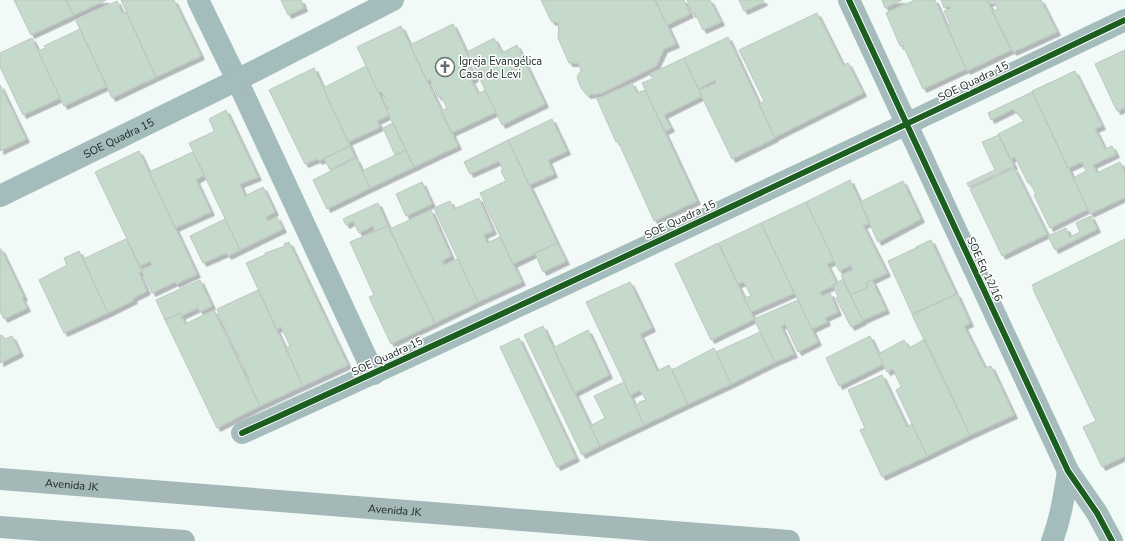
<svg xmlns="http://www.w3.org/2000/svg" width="1125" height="541" font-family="'Nunito Sans',sans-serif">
  <defs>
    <filter id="shadow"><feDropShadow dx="3.5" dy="3.5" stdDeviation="0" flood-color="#0004"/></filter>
  </defs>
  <rect width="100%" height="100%" fill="#f2faf8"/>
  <path fill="#c5dacb" stroke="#bdc6c0" filter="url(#shadow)" d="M14,0h52l8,15 -43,20z
    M66,0h40l-32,15z
    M121,0h53l27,56 -45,21z
    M281,0h20l3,8 -16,7z
    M541,0h114l21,44 -12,5 -8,17 -54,27 -15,2 -6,-7 -4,-11 4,-7 -3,-7h-9l-11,-25 1,-15 -8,-2z
    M655,0h29l6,14 -23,11z
    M687,0h23l11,22 -18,8 -8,-17 -3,1 -2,-5 1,-1z
    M739,0h24l1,2 -20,9z
    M882,0h20l-17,8z
    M915,0h20l31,69 -43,20 -20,-44 -3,1 -14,-33z
    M941,0h46l24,50 -44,21 -20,-45 3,-2 -6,-13 6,-2 -1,-3 -5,2z
    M987,0h54l16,32 -44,20 -21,-41 6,-2 -4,-8 -6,2z
    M117,1l5,12 4,-1 30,65 -44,21 -36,-77z
    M817,13l26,52 5,-2 15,30 -88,44 -16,-33 5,-3 -25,-51z
    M453,24l17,36 -3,1 8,17 -4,2 7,14 7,-4 11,22 -45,21 -10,-22 6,-3 -6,-12 -3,1 -8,-18 -3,2 -17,-36z
    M401,26l57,120 -44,21 -28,-58 3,-1 -7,-16 -3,1 -22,-46z
    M80,29l27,57 -43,20 -26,-55 8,-3 -2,-2z
    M728,37l47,101 -43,21 -33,-68 17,-8 -1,-3 -17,9 -14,-31z
    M32,38l28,60 -37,17 -23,-48v-14z
    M494,38l8,15 15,-8 28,59 -43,21 -35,-73z
    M1125,50v58l-8,3 -22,-47z
    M684,58l18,38 -38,19 7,13 -6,3 -23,-48 12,-5 -1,-2 -2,1 -1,-3z
    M366,66l23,49 -12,6 3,6 -32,15 -25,-54z
    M314,68l36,78 -31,15 -2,-2 -12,5 -36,-74z
    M1075,71l27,55 -7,3 10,20 7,-3 4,8 -23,11 4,8 23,-11 5,11v24l-35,17 -17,-36 13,-7 -4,-9 -14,6 -36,-77z
    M632,83l5,10 8,-3 52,111 -43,20 -36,-80 -2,1 -19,-43z
    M0,85l26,54 -26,12z
    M1032,92l56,117 -38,19 -16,-33h2l-6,-13 -2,1 -13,-26 -5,2 -12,-25 26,-13 -11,-12 -22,11 -3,-7z
    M226,110l32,67 -18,7 5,12 18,-9 12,25 -9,5 2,4 9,-4 6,12 -43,21 -51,-107 24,-11 1,-2 -5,-11z
    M552,119l15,32 -19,9 6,14 -25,11 -21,-45z
    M393,123l13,27 -11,5 -12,-27z
    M999,135l15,31 -45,21 -2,-4 28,-13 -13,-28z
    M508,140l49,103 -44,21 -33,-71 26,-12 -5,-10 2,-1 -4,-9 -29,13 -6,-12z
    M350,146l5,11 -25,13 -6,-12z
    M406,150l8,17 -44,21 -8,-17z
    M139,151l58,123 -21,10 -1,-2 -23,11 -11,-23 11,-5 -2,-4 -10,5 -45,-94z
    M193,152l11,23 -8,5 15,32 -36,16 -26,-56z
    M356,158l14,30 -43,21 -14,-29z
    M1014,168l33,66 -45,22 -32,-67z
    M850,180l20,43 -7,2 24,48 -21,10 2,4 -18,8 -9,-20 12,-5 -2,-5 -12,6 -33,-69z
    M903,181l18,38 -43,23 -18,-40z
    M422,182l10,22 -26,12 -10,-22z
    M479,198l14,33 -9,4 3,8 13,-6 22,45 -44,20 -44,-94 16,-7 4,8z
    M806,202l28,59 -7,3 10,20 -17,8 2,4 8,-3 8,19 -13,6 2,4 -15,7 -51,-106z
    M378,203l10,23 -13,6 -2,-6 -14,7 -6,-12 -7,4 -3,-6z
    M431,210l20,46 -9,5 2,4 14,-6 20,43 -43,21 -45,-94z
    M1091,216l6,13 -42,21 -7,-14 18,-8 4,9 10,-5 -4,-9z
    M225,219l15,31 -12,6 -2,-3 -23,10 -13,-27z
    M761,223l33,70 -43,19 -7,-14 7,-2 -7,-14 -6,2 -19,-41z
    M388,226l47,97 -44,21 -22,-47 5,-2 -24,-53z
    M126,239l16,33 -3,1 8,18 -14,7 1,2 -26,13 -25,-54z
    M1125,239v217l-23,11 -19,-40 13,-6 -63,-132 1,-1 -2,-3z
    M931,240l25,54 -44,20 -24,-53 28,-13v-1z
    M289,242l59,123 -45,21 -17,-38 4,-2 -9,-19 -4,2 -31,-66 19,-8v-2l20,-7 -1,-2z
    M557,243l9,18 -23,11 -8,-19z
    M718,243l36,76 -43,21 -36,-76z
    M0,249h1l23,48 -2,1 5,10 -23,11 -4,-8z
    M79,251l29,62 -44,20 -25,-53 28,-15 -3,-7z
    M843,279l20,42 -12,6 -15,-29 2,-1 -5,-12z
    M200,280l12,26 -12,6 -2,-4 -17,8 -1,-3 -15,7 -9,-20z
    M872,280l14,30 -23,10 -13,-25 18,-8 -2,-4z
    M630,282l22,46 -12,6 17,37 12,-6 19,39 -44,21 -9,-20 5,-2 -1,-1 7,-2 -6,-10 -10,5 -44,-93z
    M258,290l45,96 -43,20 -12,-25 2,-1 -33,-71z
    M957,294l13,29 -6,3 21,42 6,-2 23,49 -44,20 -58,-120z
    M798,300l20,42 -20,10 -13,-28 -4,2 13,28 -19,8 -21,-43z
    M214,310l46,96 -43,22 -52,-108 15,-7 5,11z
    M543,326l57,120 -18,9 -58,-120z
    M588,330l21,45 -35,18 -21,-45z
    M760,332l15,30 -44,22 -15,-32z
    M2,335l3,4 7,-3 8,17 -20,10v-27z
    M870,336l13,28 -44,22 -13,-28z
    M519,338l57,120 -19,9 -57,-120z
    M925,339l45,96 -43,21 -31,-66 5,-3 -8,-18 -6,3 -9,-18 26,-14 5,8z
    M714,348l17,36 -43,20 -16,-34z
    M882,375l25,52 5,-3 15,32 -45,21 -22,-47 5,-2 -17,-38z
    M624,382l20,43 -44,21 -10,-20 15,-8 -11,-22z"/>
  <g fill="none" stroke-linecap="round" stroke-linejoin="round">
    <g stroke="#a4bcbc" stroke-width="22">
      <path d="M198,0l39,80 137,294"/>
      <path d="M849,0l219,471 29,42 15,28"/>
      <path id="s1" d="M0,196l237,-116 156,-80"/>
      <path d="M242,433c296,-134 590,-273 883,-413"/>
      <path d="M1052,541c9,-23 12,-46 16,-70"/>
    </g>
    <g stroke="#a3b8b7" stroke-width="22">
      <path id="s2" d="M0,479l789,62"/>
      <path d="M0,527l184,14"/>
    </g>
    <g stroke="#fff" stroke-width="8">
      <path id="cycleway" d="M849,0l219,471 29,42 15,28
        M242,433c296,-134 590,-273 883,-413"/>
    </g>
    <use href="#cycleway" stroke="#1b5e20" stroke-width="6"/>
  </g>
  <defs>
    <g id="church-ring" transform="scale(1)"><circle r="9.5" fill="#fff" stroke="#636f6b" stroke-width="1.5"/><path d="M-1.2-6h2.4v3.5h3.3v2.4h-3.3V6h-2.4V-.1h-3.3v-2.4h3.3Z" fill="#636f6b"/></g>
  </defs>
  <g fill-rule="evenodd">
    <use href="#church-ring" x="445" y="67"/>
  </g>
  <g text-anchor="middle" stroke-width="3" stroke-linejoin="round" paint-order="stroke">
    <g font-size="11" fill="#16241f" stroke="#fff" text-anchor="start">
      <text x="459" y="65">Igreja Evangélica<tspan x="459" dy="13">Casa de Levi</tspan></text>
    </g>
    <g font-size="11" fill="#16241f" stroke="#fff">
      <text transform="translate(973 81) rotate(-26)" y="4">SOE Quadra 15</text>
      <text dy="4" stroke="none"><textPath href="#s1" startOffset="132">SOE Quadra 15</textPath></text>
      <text transform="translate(680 219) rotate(-25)" y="4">SOE Quadra 15</text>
      <text transform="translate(985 269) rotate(65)" y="4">SOE Eq 12/16</text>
      <text transform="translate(387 356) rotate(-25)" y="4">SOE Quadra 15</text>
      <text dy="4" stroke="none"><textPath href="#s2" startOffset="72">Avenida JK</textPath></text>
      <text dy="4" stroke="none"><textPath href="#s2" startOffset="396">Avenida JK</textPath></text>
    </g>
  </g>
</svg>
